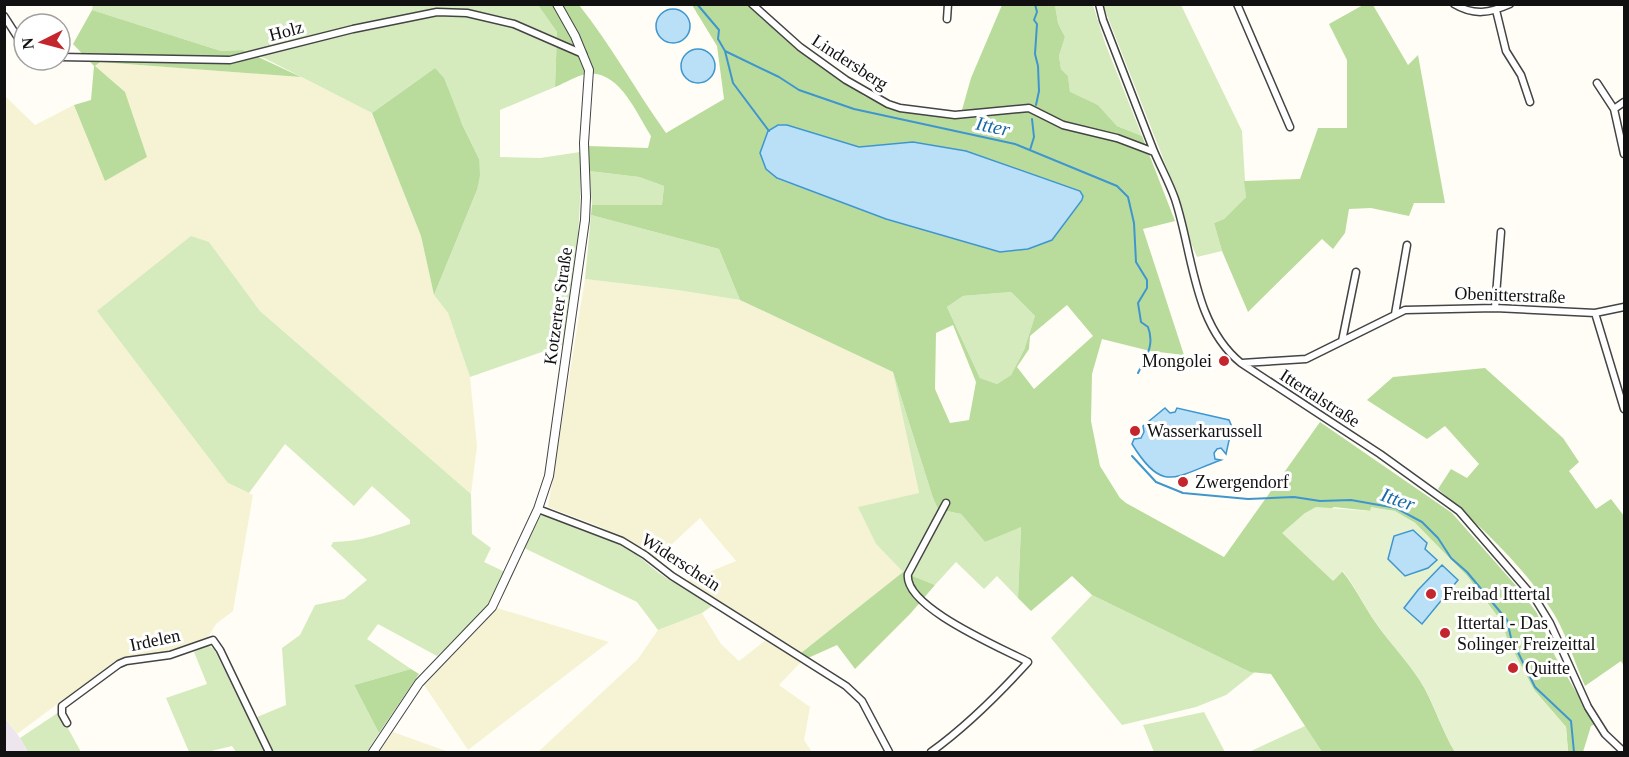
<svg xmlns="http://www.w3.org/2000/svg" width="1629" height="757" font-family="Georgia,serif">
  <rect width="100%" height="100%" fill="#fffdf5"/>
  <path fill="#eee6ef" d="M4,717l14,18 10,17h-23z"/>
  <path fill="#f6f3d4" d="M100,62l201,15 71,36 49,123 13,59 14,18 22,64 7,69 -6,48 -211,-183 -51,-69 19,241 25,12 -20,116 -17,13 -8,13 -40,14 -39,6 -15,5 -97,72 -13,-17v-622l31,30 39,-20 32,75 -12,-114z
    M585,279l92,11 63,10 153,72 26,121 -43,51 27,28 -102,81 -114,-72 49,-20 -36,-43 -44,41 -15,-12 -43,-21 -50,-19z
    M497,608l112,34 -141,108 -44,-65z
    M702,613l19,31 18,17 27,-21 36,21 -23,24 31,22 -6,33 8,12h-274l100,-93 20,-29z
    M393,732l56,20h-70z"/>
  <path fill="#d5ebbd" d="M93,4l445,1 19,27 -2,55 -55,23v47l40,1 40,-6c3,65 -7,128 -15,192l-95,33 -22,-64 -14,-18 43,-105 2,-31 -44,-91 -63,45 -106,-54 -23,-9 -22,1 -129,-41z
    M1055,5h38l12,38 37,93 -25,-10 -19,-21 -28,-12 -2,-17 -7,-7 -2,-13 6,-19 -7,-14z
    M1103,5h78l61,126 4,66 -22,22 -10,4 8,28 -25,6 -10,-23 -8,-35z
    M589,171l50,6 25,9 -2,19h-70z
    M591,215l128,34 21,51 -63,-10 -92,-11z
    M191,236l18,6 51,69 211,183 1,40 19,14 -7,14 21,10 -14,30 -8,12 -46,42 -59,-32 -11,15 44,30 -57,16 25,48 -12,19h-94l-16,-35 29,-12 -4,-57 18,-13 15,-30 29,-6 23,-19 -36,-34 2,-4c27,0 51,-9 77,-18v-4l-38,-34 -18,20 -69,-62 -36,49 -21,-10 -131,-172z
    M1011,292l24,24 -11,34 -13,25 -14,9 -17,-6 -33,-71 16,-11z
    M893,372l40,126 5,11 23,5 24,28 36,-16 -3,72 -21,-22 -13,13 -28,-27 -21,23 -32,-13 -27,-28 -18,-37 61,-14z
    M547,515c27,11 62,21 86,37 10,7 35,31 45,31l34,23 -10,7 -44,17 -21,-28 -113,-54 14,-32z
    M1092,595l158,77h5l-29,23 -30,12 -74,18 -71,-87z
    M208,645l6,4 51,103h-29l-4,-6 -25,6h-18l-23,-54 41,-14 -13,-32z
    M59,712l22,40h-53l-8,-14z
    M1204,712l21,40h-71l-11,-27z
    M1305,726l17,26h-73z"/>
  <path fill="#b9dc9c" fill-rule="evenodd" d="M538,5h41c32,40 57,86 87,128l58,-34 -7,-53 -25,-41h56l16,16 100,75 23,11 68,12 7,-9 9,-32 31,-73h53l3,18 7,14 -6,19 2,13 7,7 2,16 28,13 19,21 25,10 33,85 -32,8 41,126 -34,-4 -48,-12 -10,35 -1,47 9,45 20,32 6,5 98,54 96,-135 132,91 67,76 18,24 18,43 40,68 -4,2 -8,26h-15l-2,-25 -32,-37 -26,-49 -7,-20 -34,-45 -52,-53 -21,-12 -23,-3v3l-37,-4 -51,26 51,47 8,-9c14,17 23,37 36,55 15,21 34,39 47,63 11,21 18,43 30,63h-133l-51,-78 -21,-2 -158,-77 -20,-19 -41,35 -13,-13 3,-71 -36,15 -24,-28 -23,-5 -5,-11 -40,-126 -153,-72 -21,-51 -128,-34 1,-10h70l2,-19 -25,-9 -50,-6 -1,-25 60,2 3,-12c-15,-23 -32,-67 -65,-62 -10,2 -21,9 -31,13l2,-55zM787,125l72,22 107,4 114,40 3,5 -31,44 -52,12 -114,-33 -109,-40zM1011,292l24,24 -11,34 -13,25 -14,9 -17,-6 -33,-71 16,-11zM1067,305l26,31 -59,53 -17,-22 12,-18 1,-13zM953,325l23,57 -7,38 -19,3 -15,-34 1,-56z
    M1363,5h10l35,60 10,-10 27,148h-31l-5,13 -38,-8 -22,1 -4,24 -12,16 -11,-10 -74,73 -26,-61 -8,-28 10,-4 22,-22 -2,-16 56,-2 18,-51h29v-68l-18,-36z
    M92,10l129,41 22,-1 58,27 -201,-15 -5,4 30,26 22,65 -42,24 -31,-76 17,-5 3,-34 -21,-22z
    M435,68l9,10 18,46 17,35 1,16 -3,15 -43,105 -13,-59 -49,-123z
    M1485,368l78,70 16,24 -10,9 27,38 15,-10 13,17v150l-3,-5 -36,25c-10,-22 -19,-53 -31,-72 -31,-49 -73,-87 -116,-125l13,-20 16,9 12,-14 -34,-38 -18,13 -60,-39 26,-23z
    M903,572l32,13 -25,29 -55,55 -18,-24 -29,13 -7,-5z
    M411,669l8,5 -40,59 -25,-48z"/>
  <path fill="#e6f2cf" d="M1316,507l54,4 1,-4 24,4 20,12 52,53 34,45 7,20 26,49 32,37 2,25h-113c-12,-20 -19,-42 -30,-63 -13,-23 -32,-42 -47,-63 -13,-18 -22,-38 -35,-55l-10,10 -51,-48 23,-20z"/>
  <path fill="#b9e0f7" stroke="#3f96cf" stroke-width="1.5" d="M656 26a17 17 0 1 1 34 0a17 17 0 1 1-34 0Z
    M681 66a17 17 0 1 1 34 0a17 17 0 1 1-34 0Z
    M778,125h9l72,22 54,-5 53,9 114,40 3,5 -1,4 -30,40 -24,9 -28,3 -114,-33 -109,-41 -11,-9 -6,-16 8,-22z
    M1165,408l5,5 5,-1 2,-4 52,12 3,7 -6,27 -5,-6 -4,1 -3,4 1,6 6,1c-47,17 -58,34 -89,-16l2,-5 7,-1 3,-6 -1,-6z
    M1413,530l14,13 -2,6 12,11 -9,8 -23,8 -17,-17 6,-23z
    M1442,565l16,15 -36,44 -18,-16 14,-18z"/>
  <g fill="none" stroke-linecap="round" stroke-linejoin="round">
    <path stroke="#3f96cf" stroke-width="2" d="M697,4l22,26 -1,9 7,12 54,26 20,13 55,19 161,35 102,42 11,11 6,26 2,39 11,18v8l-9,15 3,19 7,5c7,18 -2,30 -10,46
      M1035,4l2,8 -3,8 3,4 -2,30 3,12 1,25 -3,14
      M725,51l8,32 36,48
      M1030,150l4,-13 -2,-18
      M1132,456l24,26 27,11 65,6 46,-2 26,4 31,-1 45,8 26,14 16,16 13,20 16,14 40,48 4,18 24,49 36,34 3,31"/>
    <g stroke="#444" stroke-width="9">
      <path id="minor" d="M752,4l48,43 46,33 42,24 12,4 55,7 74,-7 34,17 54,13 37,14
        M1099,4l4,16c17,43 33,86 50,129 7,17 16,33 22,50 18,54 18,125 66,164l139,91 79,57 77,89 14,23 38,84 17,27 19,18
        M1237,4l53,123
        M1454,4c20,12 36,9 56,0
        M1496,10l10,41 15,24 9,27
        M4,16l20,31
        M947,19l1,-15
        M60,57l170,3 123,-31 84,-17 30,1 47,11 69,30
        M1597,83l17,26 10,45
        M1614,109l10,-7
        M1495,308l6,-76
        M1595,313l29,96
        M1395,314l12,-69
        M1342,341l14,-69
        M1242,363l64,-4 99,-49 90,-2 100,5 29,-6
        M538,509l84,32 23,14 27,21 174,110 16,15 27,51
        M67,723l-5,-9v-8l57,-42 7,-3 44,-6 43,-15 7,10 49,102
        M931,752c36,-26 67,-57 97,-90 -26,-14 -125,-55 -120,-88l38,-71"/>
    </g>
    <g stroke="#444" stroke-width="10">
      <path id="tertiary" d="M373,752l46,-69 73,-76 46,-98 11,-33 36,-256 1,-23 -2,-54 5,-73 -14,-34 -18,-32"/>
    </g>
    <use href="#minor" stroke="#fff" stroke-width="6"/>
    <use href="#tertiary" stroke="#fff" stroke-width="8"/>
  </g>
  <g fill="#c4262e" stroke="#fff" stroke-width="2">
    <circle cx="1224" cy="361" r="6"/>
    <circle cx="1135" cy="431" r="6"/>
    <circle cx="1183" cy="482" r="6"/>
    <circle cx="1431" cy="594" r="6"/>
    <circle cx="1445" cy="633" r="6"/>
    <circle cx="1513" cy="668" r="6"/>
  </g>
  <g text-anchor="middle" stroke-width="6" stroke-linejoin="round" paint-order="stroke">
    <g font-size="18" fill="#111" stroke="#fff">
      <text transform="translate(286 31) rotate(-15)" y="6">Holz</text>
      <text transform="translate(850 62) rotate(33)" y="6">Lindersberg</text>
      <text transform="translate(1510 295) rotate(2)" y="6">Obenitterstraße</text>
      <text transform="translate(558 306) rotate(-82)" y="6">Kotzerter Straße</text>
      <text transform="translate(1320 398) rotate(33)" y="6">Ittertalstraße</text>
      <text transform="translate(681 562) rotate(33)" y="6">Widerschein</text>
      <text transform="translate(155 640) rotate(-12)" y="6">Irdelen</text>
    </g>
    <g font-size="18" fill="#111" stroke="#fff" text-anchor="start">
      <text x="1212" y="367" text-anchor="end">Mongolei</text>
      <text x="1147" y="437">Wasserkarussell</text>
      <text x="1195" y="488">Zwergendorf</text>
      <text x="1443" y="600">Freibad Ittertal</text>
      <text x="1457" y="629">Ittertal - Das<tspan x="1457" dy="21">Solinger Freizeittal</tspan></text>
      <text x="1525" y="674">Quitte</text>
    </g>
    <g font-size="20" font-style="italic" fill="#1768a6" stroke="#fff">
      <text transform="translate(993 126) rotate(12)" y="7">Itter</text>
      <text transform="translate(1398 499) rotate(19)" y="7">Itter</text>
    </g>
  </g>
  <rect width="1629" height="757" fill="none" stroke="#111111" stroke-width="12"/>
  <g transform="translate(42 42) rotate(264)"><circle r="28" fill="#ffffff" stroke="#a0a0a0" stroke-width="1.5"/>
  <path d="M0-4.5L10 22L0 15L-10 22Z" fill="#c4262e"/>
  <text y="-9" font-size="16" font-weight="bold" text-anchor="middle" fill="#111111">N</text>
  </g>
</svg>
